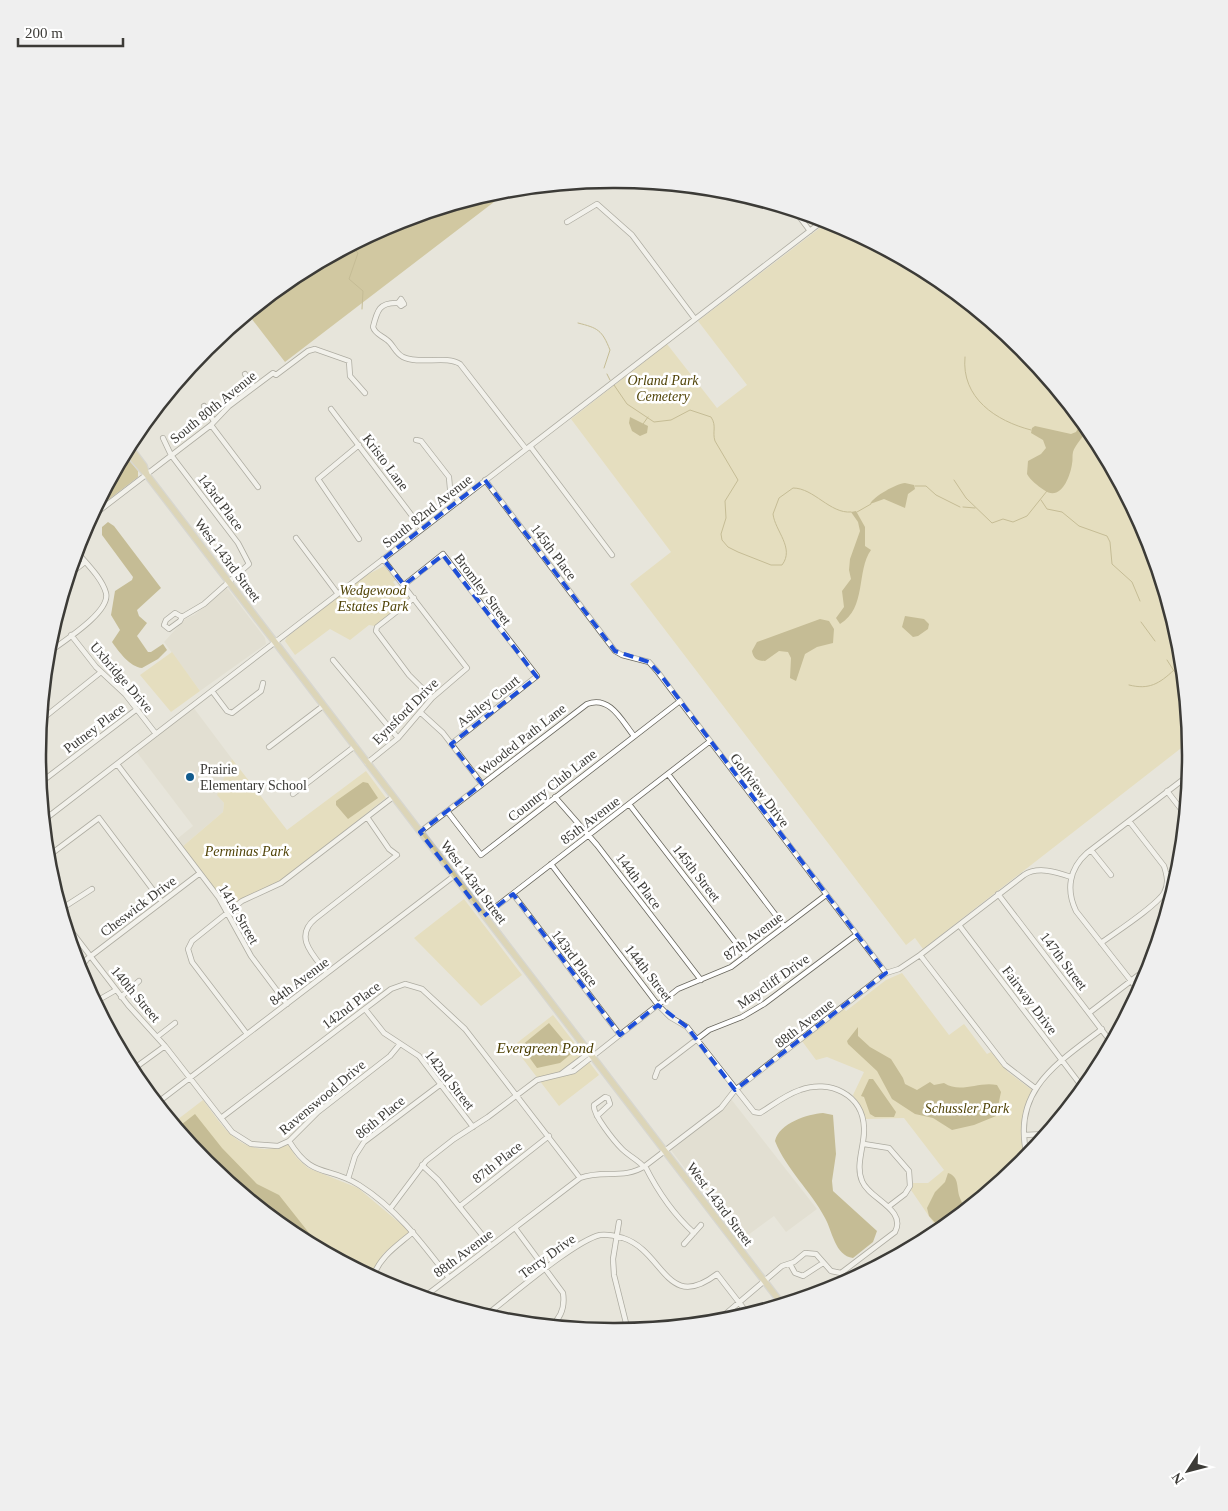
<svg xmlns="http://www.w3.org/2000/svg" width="1228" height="1511" font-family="Georgia,serif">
  <rect width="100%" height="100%" fill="#e7e5db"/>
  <path fill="#dcd8c7" d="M227,588l38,50 1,6 -66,47 -36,-49 21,-23 9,-4z
    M193,707l39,52 -14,36 6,8 -1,9 -41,35 -5,-8 16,-13 -57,-75z
    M731,1099l86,110 -31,23 -12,-16 -34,25 -69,-91 50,-39z"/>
  <path fill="#e3d59d" d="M829,221l106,55 87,72 71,87 54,100 32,108 10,99 -266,207 -8,-11 -9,7 -276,-361 41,-32 -100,-133 96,-75 50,64 30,-23 -49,-64z
    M384,566l12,14 -3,2 9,11 3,-2 4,5 -1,4 -33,26 -6,-1 -19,15 -20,-11 -35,26 -10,-14 2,-4 78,-61z
    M172,652l28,39 -29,21 -31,-37z
    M232,759l55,71 79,-59 20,27 -106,84 -52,27 -46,-62 41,-35 1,-9 -7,-8z
    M464,899l58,76 -41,31 -67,-68z
    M902,973l47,62 15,-11 23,30 4,-2 17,20 24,18 -10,35 4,33 -87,73 -28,-41 2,-7h15l16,-13 -40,-52 -39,1 -12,-24 11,-23 -37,-15 -11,3 -14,-19 42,-32 2,2 40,-31z
    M553,1015l46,60 -40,31 -46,-60z
    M203,1100c17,22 31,48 62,49 9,0 16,-4 24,-4l7,12 12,11 50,20 50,42v4l-25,20 -11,22 -79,-41 -87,-72 -33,-40z"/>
  <path fill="#b6a45c" d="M511,189l-226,173 -37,-48 46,-38 100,-53z
    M124,454l14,17v6l-43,33z"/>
  <path fill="#9b8a41" d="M630,417l18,9 -1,7 -7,3 -8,-5 -3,-8z
    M1082,421l6,8c-4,7 -13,16 -15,23 -1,4 0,8 -1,12 -2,14 -12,38 -28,26 -7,-5 -13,-9 -17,-16l1,-13 13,-7 5,-6 -3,-8 -12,-7 1,-5 3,-2 36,8 5,-2z
    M905,483l9,2 1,4 -7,5 -3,14 -21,-9 -14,5c4,-8 26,-20 35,-21z
    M856,511l9,16v19l6,4c-15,21 -4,58 -31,74l-4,-6 8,-11 -2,-16 9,-12 -2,-9 1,-11 10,-28 -2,-9 -7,-10z
    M108,522l6,4 47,62 -24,22 2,6 8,7 -10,13 11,16h3l12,-8 4,6 -9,9 -16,9c-12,-1 -23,-16 -30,-26l8,-12 -9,-15 4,-24 17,-11 1,-3 -31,-42v-8z
    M905,616l19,3 5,5 -1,5 -10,7 -5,1 -11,-10z
    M820,619l9,2 5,8 -1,14 -16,4 -12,7 -9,27 -6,-3 1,-20 -3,-6 -9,-1 -14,10c-8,0 -12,-3 -13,-10l5,-9z
    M363,782l5,1 10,15 -30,21 -12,-14v-4z
    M549,1023l21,25 1,6 -11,9 -23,5 -16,-22z
    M858,1027v9l12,11 21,12 12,19 2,6 12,6 13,-8 4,3 10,-2c17,11 34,-2 53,2l4,7 -5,24 -22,9 -22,5 -19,-12 -18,-4 -23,-15 -15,-28 -29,-27 -1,-3z
    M869,1079h4l23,33 -2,5h-19l-5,-3 -6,-17 -3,-1z
    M823,1113l10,2 3,39 -4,27 1,10 44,40 -4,11 -20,16c-18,-2 -21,-28 -28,-40 -14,-27 -39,-49 -50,-77 4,-18 33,-27 48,-28z
    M195,1114l27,34 35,36 22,11 38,48 1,5 -25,-13 -87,-72 -29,-35z
    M948,1173c12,4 8,15 12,25 1,4 4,7 6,11l-25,20 -12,-13 -2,-8 8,-16 10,-10z"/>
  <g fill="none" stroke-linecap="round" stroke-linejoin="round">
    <path stroke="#9b8a41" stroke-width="1" d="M351,246l7,7 -9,26 14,12 -1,18
      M578,323c20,5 24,7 32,27l-6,18
      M965,357c-4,41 31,64 66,73
      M607,374l3,6
      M614,385l13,19 27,18 17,-2 19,-10 21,7c6,9 1,15 4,24l23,39 -13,21 1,17 -5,16 1,6 6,7 10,5 33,13h11c13,-17 -7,-34 -9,-51l6,-16 14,-10c21,0 37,26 58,24
      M643,424l5,-7
      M954,480l12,18 26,25 11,-4 10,3 14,-6 20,-25
      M915,486h11l10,9 24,12
      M1041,500l6,9 15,3 17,14 28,10 3,6 2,22 20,18 8,19
      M963,507l12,1
      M857,512l14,-8
      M1141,622l14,19
      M1167,660l7,11 8,5
      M1129,685c20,5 30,-1 45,-15"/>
    <g stroke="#68665d" stroke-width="6">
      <path id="minor" d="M795,211l15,20
        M567,222l30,-18 35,31 63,84
        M398,303l3,-4 3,5 -3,2 -3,-3c-19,-1 -21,8 -25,24 2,7 8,8 14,13 6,4 8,13 16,17 16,8 44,-2 57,7l66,85
        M245,374l9,13
        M204,406l10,15
        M331,409l91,120
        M211,425l47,62
        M163,438l8,17 67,88 11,21 -45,40 -22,13 -2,4 -11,8 -5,-4 2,-5 9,-7 7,4
        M416,440l5,1 28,36 1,12 9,12
        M359,445l-41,34 41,60
        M530,446l82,109
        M485,480l130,171 7,4 27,7 8,9 229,302
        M91,517l120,-92 18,-19 44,-33 3,2 32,-24 7,-2 34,12 1,15 15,17
        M296,538l42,56
        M70,574l15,-12
        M404,585l39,-31 94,122 -86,68
        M414,598l-37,29 -1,4 33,44 23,23
        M71,635l25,32 29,27 31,40
        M48,653c14,-11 63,-41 58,-60 -4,-15 -20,-30 -30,-42
        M333,660l65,78
        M212,691l15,20 5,2 29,-22 2,-8
        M420,712l23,21 39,51
        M41,720l60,-48
        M269,747l54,-41
        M367,763l31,-25 34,-40 35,-30 -84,-109
        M117,764l102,134 32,58 36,48
        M668,774l116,152
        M40,783l97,-74
        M1167,791l17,22
        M293,794l62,-48
        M555,797l42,48 104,135
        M629,804l117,152
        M447,811l34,44 199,-154
        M44,820l780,-600
        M420,832l167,-128c23,-9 35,17 47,32
        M1091,850l20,25
        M47,857l52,-39 63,84
        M551,864l107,141 12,12 17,10 67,85 6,1c13,-8 25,-18 40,-23 29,-11 63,4 64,38 1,17 -9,37 -2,53 7,18 45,28 33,51l-54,41 -10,-2 -15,-17 -11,-1 -11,9 -12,4 -66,56
        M1167,875l11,-3
        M513,894l107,141
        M998,894l113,148
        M61,909l31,-20
        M484,916l225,-174
        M65,923l63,82 37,41 67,86 19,12 27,2 11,-5 29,-29 72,-56 10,-12
        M959,925l124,163
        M1101,943c15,-11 54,-36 63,-50 5,-9 3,-18 0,-27l-35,-45
        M920,955l85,110 30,23
        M79,970l8,-11 113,-86
        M327,973c-13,-17 -34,-36 -12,-54l82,-64 -8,-6 -22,-32
        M1139,991l-63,-80c-10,-21 -7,-42 11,-58l102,-78
        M121,997l18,-16
        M95,1002l21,-12
        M365,1009l19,24 35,23 54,71
        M1089,1013l60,-46
        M247,1034l-55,-72 -4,-13 4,-8 50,-40 39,-18 112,-86
        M157,1037l18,-14
        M132,1070l33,-24
        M561,1074l28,-21
        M655,1077l3,-8 51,-39 33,-13 22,-13 92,-69
        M157,1103l297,-227
        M597,1116l13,-12 -2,-6 -3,-1 -11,8c-2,9 21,37 28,44 7,7 16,11 22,18
        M221,1118l170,-129 14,-5 17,5 43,40 115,149
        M1024,1135l21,-1
        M289,1141c24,39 38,24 70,44 38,24 63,58 90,93
        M864,1144l25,4 20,23 1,15 -5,8 -17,13
        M1027,1156c-16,-65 29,-92 75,-127
        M422,1165l16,15 53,66
        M645,1166c13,26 27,47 49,67
        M348,1179l7,-23 9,-14 77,-58
        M460,1206l89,-70
        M390,1209l36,-48 28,-22 34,-22 49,-37 37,-9 104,-82 53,-22 95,-72
        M619,1222l-6,37 1,16 14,56
        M515,1228l48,65c2,13 -1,24 -12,33
        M684,1244l17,-19
        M790,1264l5,9 8,3 20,-13
        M373,1277c7,-21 24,-31 40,-45
        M428,1294l152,-116c22,-9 44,2 65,-12l76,-58 14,-18 151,-117 13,-4 21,-14 104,-80c14,-9 32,-3 47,2
        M485,1316c25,-19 89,-75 115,-81 7,-1 16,1 23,3 41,13 43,75 94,36l31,40"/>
    </g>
    <g stroke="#c4c4c3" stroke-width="8">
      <path id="major" d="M129,446l15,20 3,9
        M126,451l21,24 635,829"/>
    </g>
    <use href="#minor" stroke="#fff" stroke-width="4.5"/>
    <use href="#major" stroke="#cec28f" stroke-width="5.5"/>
  </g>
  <path d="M0 0H1228V1511H0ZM485,480l130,171 34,11 11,12 226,299 -151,117 -48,-63 -29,-22 -38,30 -107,-141 -29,22 -64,-84 62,-48 -31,-40 86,-67 -94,-122 -39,30 -21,-26z" fill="#e7e5db" fill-opacity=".55" fill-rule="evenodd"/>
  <path fill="none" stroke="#1d4ed8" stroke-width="4" stroke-dasharray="10 6" stroke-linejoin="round" d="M485,480l130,171 34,11 11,12 226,299 -151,117 -48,-63 -29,-22 -38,30 -107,-141 -29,22 -64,-84 62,-48 -31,-40 86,-67 -94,-122 -39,30 -21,-26z"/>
  <circle fill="#115b8e" stroke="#fff" stroke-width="2" cx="190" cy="777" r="5"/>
  <g text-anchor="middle" stroke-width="5" stroke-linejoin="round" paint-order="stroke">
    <g font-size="14" font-style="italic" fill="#514408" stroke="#fff">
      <text x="663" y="385">Orland Park<tspan x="663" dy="16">Cemetery</tspan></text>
      <text x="373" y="595">Wedgewood<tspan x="373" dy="16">Estates Park</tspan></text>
      <text x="247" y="856">Perminas Park</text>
      <text x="967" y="1113">Schussler Park</text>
    </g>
    <g font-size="14" fill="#3c3b37" stroke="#fff">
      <text transform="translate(213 407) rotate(-39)" y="5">South 80th Avenue</text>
      <text transform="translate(386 462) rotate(53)" y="5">Kristo Lane</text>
      <text transform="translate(221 502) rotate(53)" y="5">143rd Place</text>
      <text transform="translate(427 511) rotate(-38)" y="5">South 82nd Avenue</text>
      <text transform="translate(554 552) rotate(53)" y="5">145th Place</text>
      <text transform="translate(228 560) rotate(53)" y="5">West 143rd Street</text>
      <text transform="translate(483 589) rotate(53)" y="5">Bromley Street</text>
      <text transform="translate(122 677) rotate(49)" y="5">Uxbridge Drive</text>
      <text transform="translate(488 701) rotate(-38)" y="5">Ashley Court</text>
      <text transform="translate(405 711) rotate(-45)" y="5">Eynsford Drive</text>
      <text transform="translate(94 728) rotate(-37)" y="5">Putney Place</text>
      <text transform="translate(522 739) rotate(-38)" y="5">Wooded Path Lane</text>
      <text transform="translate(552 785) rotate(-38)" y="5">Country Club Lane</text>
      <text transform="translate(760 790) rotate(53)" y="5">Golfview Drive</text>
      <text transform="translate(590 820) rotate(-37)" y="5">85th Avenue</text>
      <text transform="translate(697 873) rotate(52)" y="5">145th Street</text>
      <text transform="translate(639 881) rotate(53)" y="5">144th Place</text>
      <text transform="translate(474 882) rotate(53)" y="5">West 143rd Street</text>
      <text transform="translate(138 906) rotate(-37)" y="5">Cheswick Drive</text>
      <text transform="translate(239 914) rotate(60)" y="5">141st Street</text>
      <text transform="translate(753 936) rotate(-37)" y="5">87th Avenue</text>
      <text transform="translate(575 958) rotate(53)" y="5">143rd Place</text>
      <text transform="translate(1064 961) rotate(53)" y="5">147th Street</text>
      <text transform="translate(649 973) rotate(52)" y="5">144th Street</text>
      <text transform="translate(299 981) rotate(-37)" y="5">84th Avenue</text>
      <text transform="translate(773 981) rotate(-35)" y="5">Maycliff Drive</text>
      <text transform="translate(136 994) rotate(50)" y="5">140th Street</text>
      <text transform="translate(1030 1000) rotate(53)" y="5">Fairway Drive</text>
      <text transform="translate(351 1005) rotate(-37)" y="5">142nd Place</text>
      <text transform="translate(804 1023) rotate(-38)" y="5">88th Avenue</text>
      <text transform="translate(450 1080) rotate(52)" y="5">142nd Street</text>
      <text transform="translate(322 1097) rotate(-40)" y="5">Ravenswood Drive</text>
      <text transform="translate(380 1117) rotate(-39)" y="5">86th Place</text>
      <text transform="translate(497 1162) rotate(-38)" y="5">87th Place</text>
      <text transform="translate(720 1204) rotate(53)" y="5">West 143rd Street</text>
      <text transform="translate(463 1253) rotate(-37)" y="5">88th Avenue</text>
      <text transform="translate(547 1256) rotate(-36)" y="5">Terry Drive</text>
    </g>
    <g font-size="14" fill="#3c3b37" stroke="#fff" text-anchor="start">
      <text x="200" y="774">Prairie<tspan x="200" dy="16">Elementary School</tspan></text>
    </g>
    <g font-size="15" font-style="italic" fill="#4b3e01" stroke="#fff">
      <text x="545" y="1053">Evergreen Pond</text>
    </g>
  </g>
  <path d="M0 0H1228V1511H0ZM613 188H615A567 567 0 0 1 1182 755V756A567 567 0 0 1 615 1323H613A567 567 0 0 1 46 756V755A567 567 0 0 1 613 188Z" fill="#efefef" fill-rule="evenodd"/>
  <path fill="none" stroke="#3c3b37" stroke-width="2.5" d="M613 188H615A567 567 0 0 1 1182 755V756A567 567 0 0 1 615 1323H613A567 567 0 0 1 46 756V755A567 567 0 0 1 613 188Z"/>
  <g transform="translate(1188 1471) rotate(234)" stroke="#ffffff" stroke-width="4" paint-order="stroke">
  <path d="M0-4L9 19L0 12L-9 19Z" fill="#3c3b37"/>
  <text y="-8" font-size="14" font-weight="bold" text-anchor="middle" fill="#3c3b37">N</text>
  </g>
  <path d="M18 38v8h105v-8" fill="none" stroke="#3c3b37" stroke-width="2.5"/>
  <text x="25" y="38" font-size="15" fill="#3c3b37" stroke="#ffffff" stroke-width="4" paint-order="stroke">200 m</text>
</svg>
